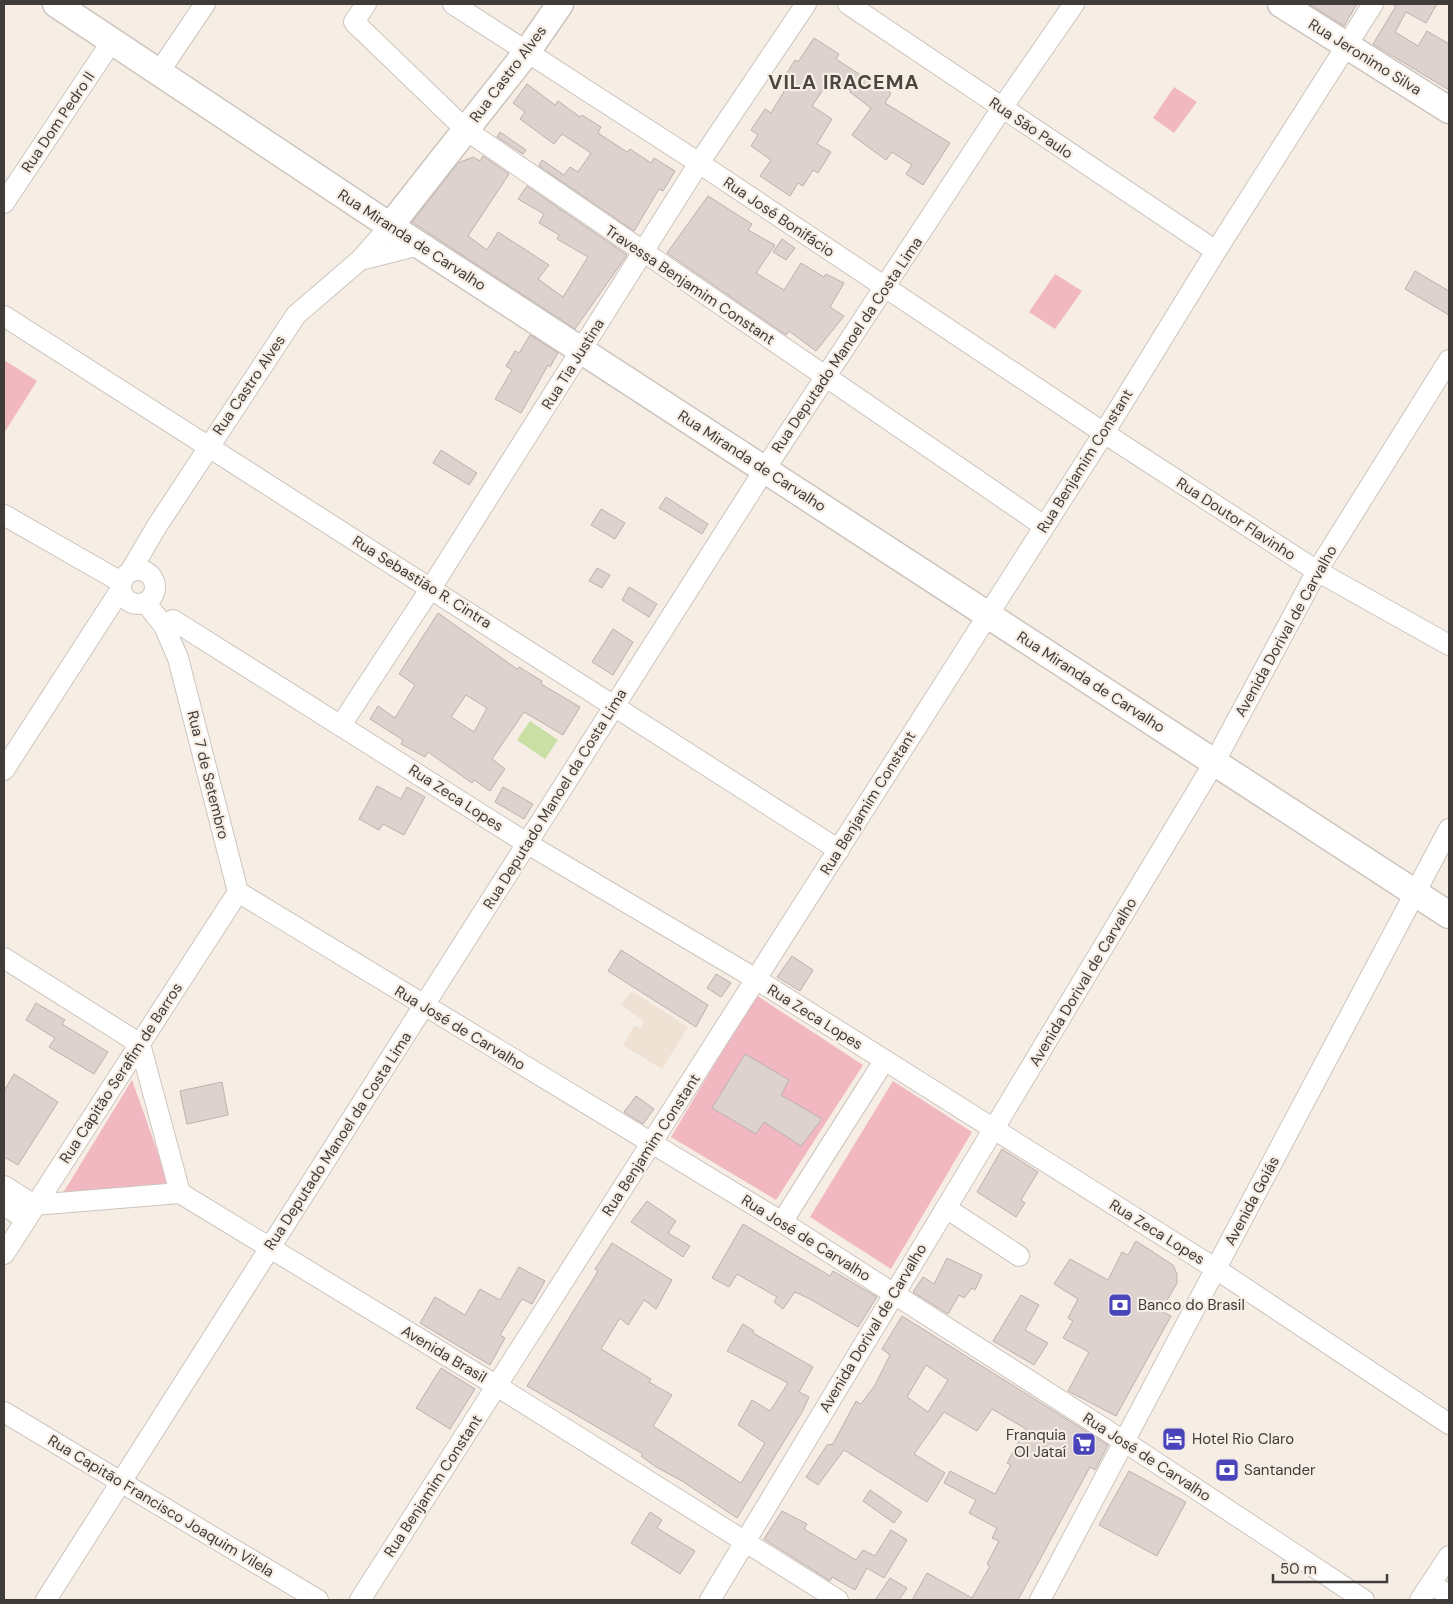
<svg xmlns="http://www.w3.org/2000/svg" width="1453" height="1604" font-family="'DM Sans',sans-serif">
  <rect width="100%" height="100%" fill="#f6ede5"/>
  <path fill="#efe1d4" d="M632,991l56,36 -26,42 -39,-24 12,-20 5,3 4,-7 -23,-16z"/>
  <path fill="#f1b8c2" d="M1174,87l23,15 -23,31 -21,-15z
    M1055,274l27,17 -27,38 -26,-17z
    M4,360l33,21 -33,52z
    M756,995l107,70 -87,135 -105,-63z
    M132,1080l36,101 -1,5 -104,7z
    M893,1081l79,51 -81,137 -81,-52z"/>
  <path fill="#cadfa3" d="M530,721l28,19 -13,19 -28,-19z"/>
  <path fill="#ddd2ce" stroke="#bcb1ae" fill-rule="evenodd" d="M1309,4h48l-13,22z
    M1391,4h46l-11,19 -20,-11 -11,20 23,14 9,-15 22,13v46l-76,-46 23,-38z
    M814,38l25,16 -3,5 26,17 2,-3 27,20 -6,10 65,40 -27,42 -17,-11 6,-9 -20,-13 -6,8 -34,-25 19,-27 -21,-16 1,-1 -20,-13 -19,28 20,13 -15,25 14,8 -13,21 -5,-3 -10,16 -5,-3 -8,13 -30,-20 11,-16 -20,-14 7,-11 -7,-5 14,-21 6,4 20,-33 -6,-4 10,-16 3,2z
    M527,84l28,21 3,-4 22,16 2,-2 19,12 -3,6 29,19 3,-3 21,14 3,-5 21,13 -12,20 -4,-2 -25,42 -95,-65 3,-6 22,15 6,-8 8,5 13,-19 -29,-19 -8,10 -34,-25 5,-7 -12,-9z
    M500,132l26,18 -3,4 -26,-17z
    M483,156l26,18 -41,62 19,14 11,-18 51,33 -11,14 25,18 25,-40 -31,-18 2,-4 -20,-12 5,-9 -26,-15 9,-13 100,69 -52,74 -163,-107 46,-59 15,-6 7,4z
    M708,196l44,28 -4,6 27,15 -19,28 28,17 17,-27 23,14 2,-3 18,9 -14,24 14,9 -28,35 -27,-20 -3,4 -119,-82z
    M782,239l13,9 -9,12 -13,-8z
    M1415,271l34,20v24l-44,-26z
    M530,335l28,18 -8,14 -2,-2 -27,48 -26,-14 17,-29 -6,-4 9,-15 4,2z
    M441,450l36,23 -8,12 -36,-22z
    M666,497l42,27 -6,10 -43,-26z
    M601,509l24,14 -10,16 -24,-14z
    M597,568l13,7 -8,13 -13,-7z
    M629,587l28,17 -8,13 -27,-17z
    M438,613l79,56 2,-2 23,14 -1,3 39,23 -17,28 -39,-23 -32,47 13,10 -15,22 -16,-11 -2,3 -44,-31 -3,5 -24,-13 2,-4 -33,-21 8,-13 17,12 20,-33 -16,-11zM466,695l21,13 -13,24 -23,-15z
    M613,629l20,13 -20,33 -21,-13z
    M377,786l24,13 6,-12 18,10 -21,38 -21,-11 -4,6 -20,-11z
    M503,787l30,17 -9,15 -29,-17z
    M621,950l87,55 -12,22 -88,-56z
    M792,956l21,14 -13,21 -23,-14z
    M716,974l15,9 -10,14 -14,-9z
    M36,1003l29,17 -3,4 46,28 -14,22 -45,-27 6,-9 -29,-18z
    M745,1054l44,26 -8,15 41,24 -21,27 -37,-24 -8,12 -44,-26z
    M14,1074l44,28 -40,63 -14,-8v-66z
    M222,1082l6,33 -41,9 -7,-33z
    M636,1096l18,13 -11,15 -19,-12z
    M1002,1149l36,23 -17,28 4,3 -9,14 -39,-25z
    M647,1201l29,20 -8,12 22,13 -7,11 -52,-35z
    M743,1224l87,52 3,-5 44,26 -19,30 -48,-28 -15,-7 -12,17 -9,-7 3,-5 -40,-23 -8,13 -17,-9z
    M1136,1241l37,24 4,9v9l-16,28 10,5 -55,100 -48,-25 21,-39 -26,-14 10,-17 -5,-3 10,-19 -24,-15 16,-25 38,21 14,-28 6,3z
    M612,1243l60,37 -16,29 -12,-9 -16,25 -8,-7 -19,31 50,30 -2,3 23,13 -19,31 88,57 24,-40 -27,-18 14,-25 18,11 18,-28 -61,-32 16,-27 11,7 -1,2 60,34 -14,25 10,5 -7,15 -65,106 -55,-37 -26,-14 -15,-11 2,-2 -116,-68 65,-105 6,-10 -3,-2z
    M947,1258l35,17 -7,15 -3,-2 -8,10 -5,-3 -11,19 -35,-22 10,-15 11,7z
    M519,1267l26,14 -13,23 -10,-5 -22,36 5,3 -15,27 -70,-42 15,-26 30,18 15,-26 20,11z
    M1021,1295l18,10 -14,25 23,13 -14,22 -41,-24z
    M902,1316l206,129 -13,25 -5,-3 -72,133h-106l15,-27 45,25 18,-32 -3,-2 12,-23 -7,-3 5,-10 -28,-15 7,-13 -32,-17 6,-12 45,23 16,-29 -4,-2 19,-34 -34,-20 -15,22 -33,-19 -30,42 31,19 -18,29 -83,-52 -26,35 -12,-8 21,-32 6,-1 23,-43 5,3 14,-19 15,-30 -8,-6zM926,1365l22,15 -20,32 -21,-15z
    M441,1368l34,21 -25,40 -34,-21z
    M1129,1471l57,31 -29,54 -58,-31z
    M870,1490l32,22 -8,11 -31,-22z
    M782,1511l25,13 -3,5 52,31 7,-10 12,6 16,-26 16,10 -23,38 -17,-10 -12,22 -23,-13 -2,4 -66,-42z
    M650,1512l12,8 -5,8 38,23 -15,23 -49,-31z
    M890,1578l17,10 -8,12h-24z"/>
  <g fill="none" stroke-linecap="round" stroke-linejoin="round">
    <g stroke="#cdc5bd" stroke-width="22">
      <path id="minor" d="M366,4l-12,18 112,108 578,396
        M453,4l246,159 405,270 213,138 132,74
        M848,4l368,247
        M159,72l46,-68
        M4,203l108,-162
        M360,260l59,-15
        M4,316l835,534
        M4,515l117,67
        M121 587a17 17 0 1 1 34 0a17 17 0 1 1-34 0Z
        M130,572l27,-46 139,-211 64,-55 30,-34
        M146,603l18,23 14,32 60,234
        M173,620l355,224 228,135 460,290 233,155
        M341,725l90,-137 268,-425 107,-159
        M4,770l117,-181
        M238,892l544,330 343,220 239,158
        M4,958l136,86 40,149 317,193 341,214
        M4,1186l30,19 146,-12
        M4,1205l21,14
        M946,1208l73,48
        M782,1222l102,-161
        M4,1254l234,-362
        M4,1412l314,188
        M1431,1584l18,11
        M46,1600l719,-1131 237,-361 72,-104
        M360,1600l744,-1167 112,-182 157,-247
        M710,1600l504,-837 103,-192 132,-211
        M1040,1600l409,-771
        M1420,1600l29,-44"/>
    </g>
    <g stroke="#cdc5bd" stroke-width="29">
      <path id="major" d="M56,4l334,222 1059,689
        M1281,4l168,106
        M390,226l137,-174 33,-48"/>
    </g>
    <use href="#minor" stroke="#fff" stroke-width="20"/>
    <use href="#major" stroke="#fff" stroke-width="26"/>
  </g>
  <defs>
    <g id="bank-square" transform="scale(1.25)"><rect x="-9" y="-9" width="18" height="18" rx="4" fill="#4a44bb" stroke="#f6ede5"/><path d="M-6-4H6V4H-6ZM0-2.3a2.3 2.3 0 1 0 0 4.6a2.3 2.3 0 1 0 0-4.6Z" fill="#fff"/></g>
    <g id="hotel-square" transform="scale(1.25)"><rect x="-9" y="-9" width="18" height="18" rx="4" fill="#4a44bb" stroke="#f6ede5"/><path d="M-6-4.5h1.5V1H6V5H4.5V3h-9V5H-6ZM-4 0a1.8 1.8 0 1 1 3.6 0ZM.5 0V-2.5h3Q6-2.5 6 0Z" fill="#fff"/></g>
    <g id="supermarket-square" transform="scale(1.25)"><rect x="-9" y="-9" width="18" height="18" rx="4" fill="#4a44bb" stroke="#f6ede5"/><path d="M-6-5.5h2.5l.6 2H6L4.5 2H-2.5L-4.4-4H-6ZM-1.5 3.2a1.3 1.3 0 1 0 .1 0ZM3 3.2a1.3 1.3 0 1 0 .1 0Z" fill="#fff"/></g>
  </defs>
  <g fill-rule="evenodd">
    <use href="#bank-square" x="1120" y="1305"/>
    <use href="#hotel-square" x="1174" y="1439"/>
    <use href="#supermarket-square" x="1084" y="1444"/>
    <use href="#bank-square" x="1227" y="1470"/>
  </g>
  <g text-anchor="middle" stroke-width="4.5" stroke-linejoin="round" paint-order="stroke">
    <g font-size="15" fill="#3f3c39" stroke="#f6ede5">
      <text transform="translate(1365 57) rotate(32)" y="5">Rua Jeronimo Silva</text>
      <text transform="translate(508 74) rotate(-53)" y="5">Rua Castro Alves</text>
      <text transform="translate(58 122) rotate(-56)" y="5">Rua Dom Pedro II</text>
      <text transform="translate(1031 128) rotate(34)" y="5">Rua São Paulo</text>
      <text transform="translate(779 217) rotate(34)" y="5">Rua José Bonifácio</text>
      <text transform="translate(412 240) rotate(33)" y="5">Rua Miranda de Carvalho</text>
      <text transform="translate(690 285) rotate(34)" y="5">Travessa Benjamim Constant</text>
      <text transform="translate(847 345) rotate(-56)" y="5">Rua Deputado Manoel da Costa Lima</text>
      <text transform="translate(573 364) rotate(-58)" y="5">Rua Tia Justina</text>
      <text transform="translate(249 385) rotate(-56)" y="5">Rua Castro Alves</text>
      <text transform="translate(752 461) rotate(33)" y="5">Rua Miranda de Carvalho</text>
      <text transform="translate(1085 461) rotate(-58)" y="5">Rua Benjamim Constant</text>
      <text transform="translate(1236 519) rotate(33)" y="5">Rua Doutor Flavinho</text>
      <text transform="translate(422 582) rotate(32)" y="5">Rua Sebastião R. Cintra</text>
      <text transform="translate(1286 631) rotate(-61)" y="5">Avenida Dorival de Carvalho</text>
      <text transform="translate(1091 682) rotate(33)" y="5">Rua Miranda de Carvalho</text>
      <text transform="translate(208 775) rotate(76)" y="5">Rua 7 de Setembro</text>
      <text transform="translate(456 798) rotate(33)" y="5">Rua Zeca Lopes</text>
      <text transform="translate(555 799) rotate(-58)" y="5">Rua Deputado Manoel da Costa Lima</text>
      <text transform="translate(868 803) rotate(-58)" y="5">Rua Benjamim Constant</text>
      <text transform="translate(1083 982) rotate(-59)" y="5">Avenida Dorival de Carvalho</text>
      <text transform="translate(815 1017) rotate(32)" y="5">Rua Zeca Lopes</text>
      <text transform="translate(460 1028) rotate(31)" y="5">Rua José de Carvalho</text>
      <text transform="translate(121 1073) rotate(-57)" y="5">Rua Capitão Serafim de Barros</text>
      <text transform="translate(338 1141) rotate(-57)" y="5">Rua Deputado Manoel da Costa Lima</text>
      <text transform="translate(651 1145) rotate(-57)" y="5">Rua Benjamim Constant</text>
      <text transform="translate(1252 1201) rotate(-62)" y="5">Avenida Goiás</text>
      <text transform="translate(1157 1232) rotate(32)" y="5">Rua Zeca Lopes</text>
      <text transform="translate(806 1238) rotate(32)" y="5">Rua José de Carvalho</text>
      <text transform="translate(873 1328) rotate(-59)" y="5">Avenida Dorival de Carvalho</text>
      <text transform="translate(444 1354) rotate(31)" y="5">Avenida Brasil</text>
      <text transform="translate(1147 1457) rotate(33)" y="5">Rua José de Carvalho</text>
      <text transform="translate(433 1486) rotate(-57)" y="5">Rua Benjamim Constant</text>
      <text transform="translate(161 1506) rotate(31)" y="5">Rua Capitão Francisco Joaquim Vilela</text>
    </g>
    <g font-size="15" fill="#3f3c39" stroke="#f6ede5" text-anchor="start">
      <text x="1138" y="1310">Banco do Brasil</text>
      <text x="1066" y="1440" text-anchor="end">Franquia<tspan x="1066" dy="17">OI Jataí</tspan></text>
      <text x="1192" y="1444">Hotel Rio Claro</text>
      <text x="1244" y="1475">Santander</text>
    </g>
    <g font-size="20" font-weight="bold" letter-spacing="1" fill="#4d4640" stroke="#f6ede5">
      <text x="844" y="89">VILA IRACEMA</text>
    </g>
  </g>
  <rect width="1453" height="1604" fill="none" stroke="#3f3c39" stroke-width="10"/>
  <path d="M1273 1574v8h114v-8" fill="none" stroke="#3f3c39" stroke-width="2.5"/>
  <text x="1280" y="1574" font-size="15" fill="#3f3c39" stroke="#f6ede5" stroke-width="4" paint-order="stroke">50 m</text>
</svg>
